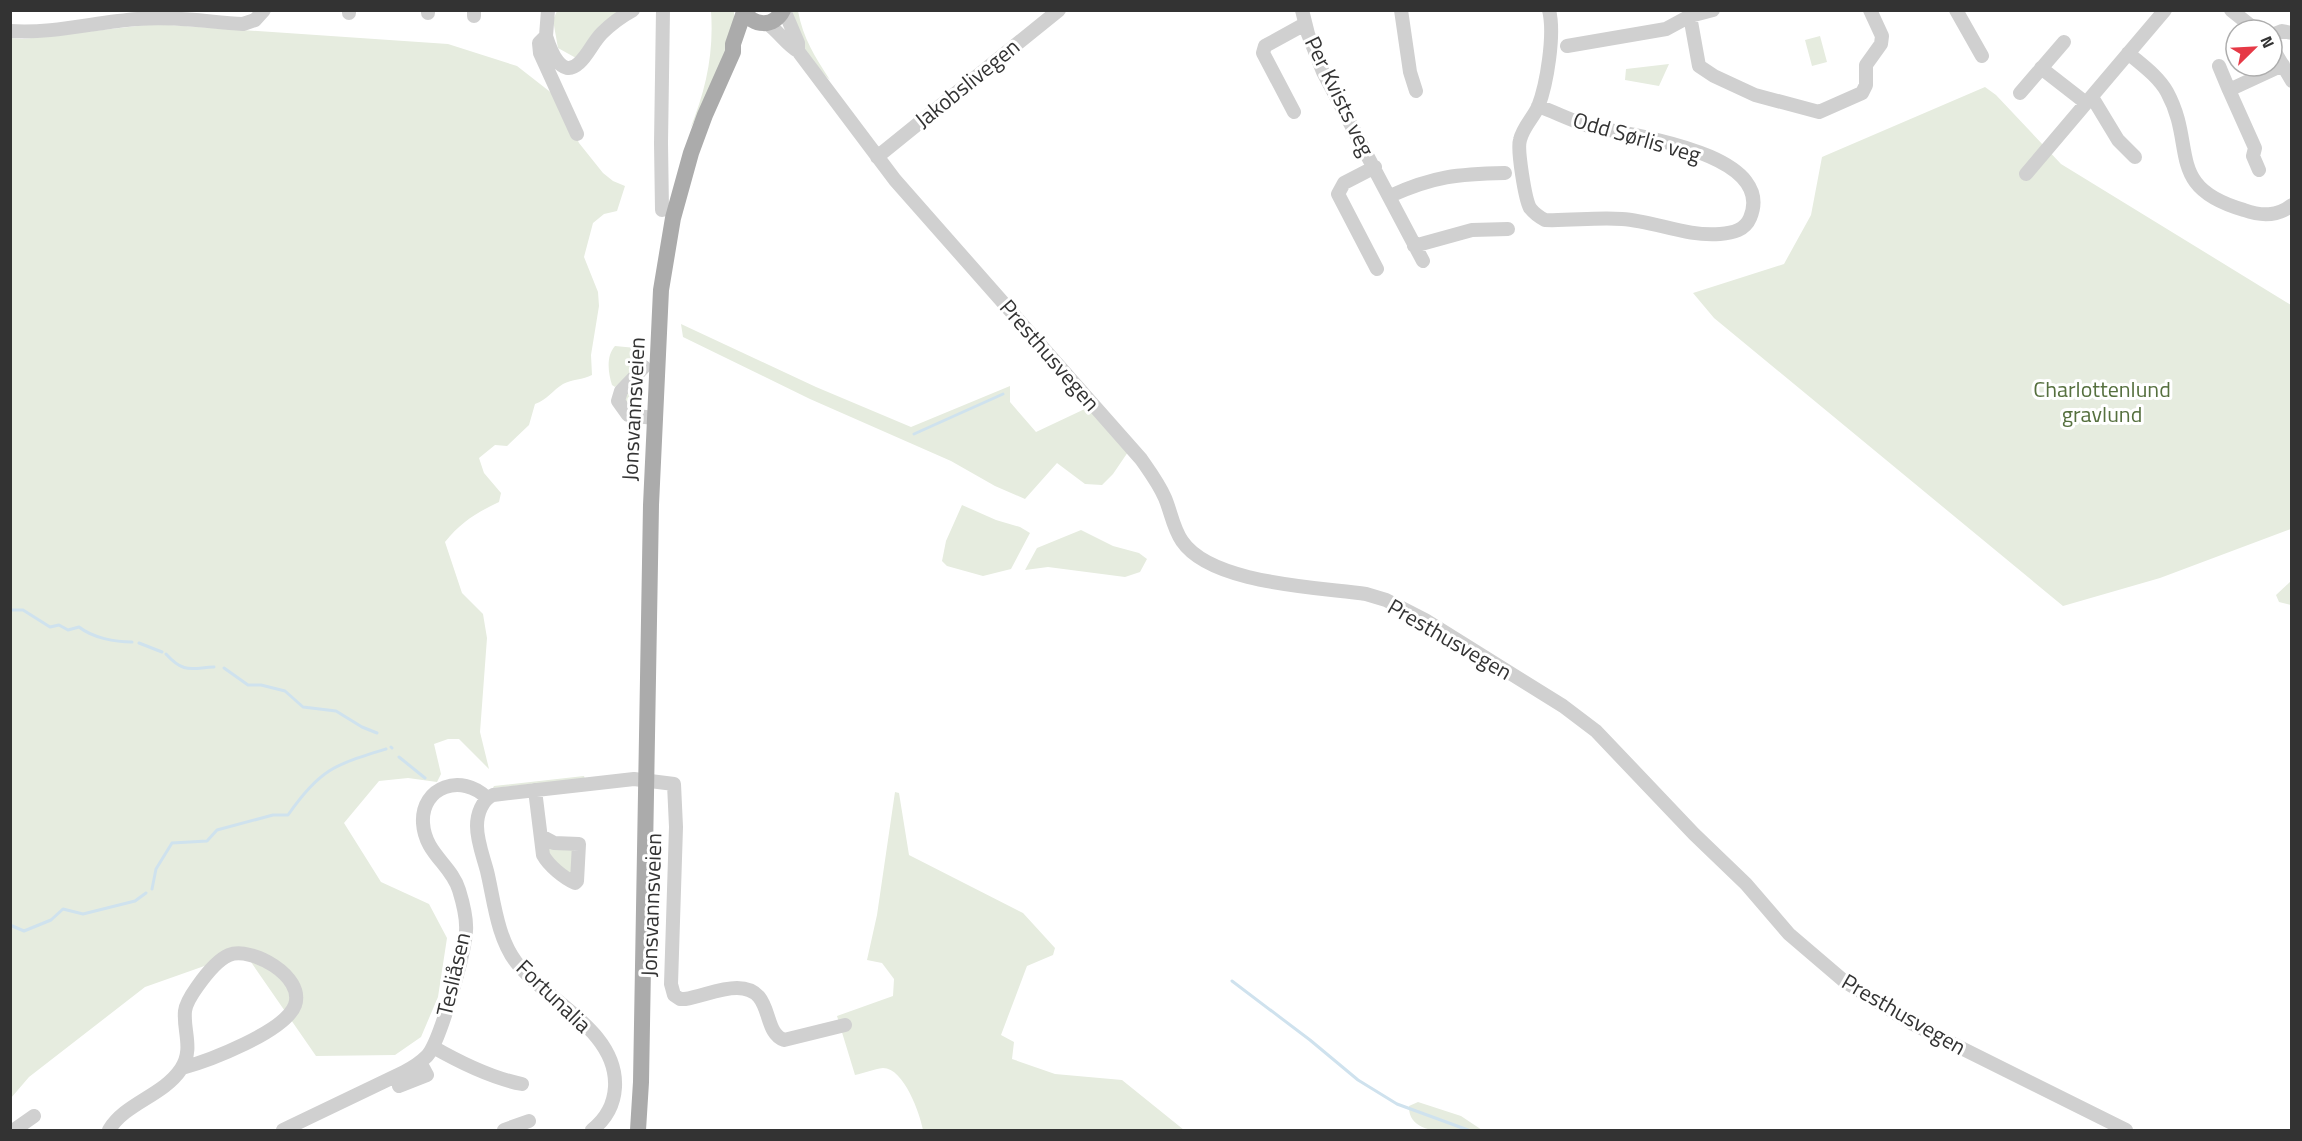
<svg xmlns="http://www.w3.org/2000/svg" width="2302" height="1141" font-family="'Titillium Web',sans-serif">
  <rect width="100%" height="100%" fill="#fff"/>
  <path fill="#e6ecdf" d="M557,11h67l-48,47 -18,-10 -5,-28z
    M711,11h23c2,33 -27,89 -44,118 16,-39 24,-76 21,-118z
    M792,11h6c5,27 17,46 32,69 -20,-19 -35,-42 -38,-69z
    M155,24l293,20 69,22 41,32 21,45 24,30 10,8 12,5 -8,25 -13,3 -11,9 -9,34 14,35 1,14 -8,49 1,20c-9,5 -20,4 -29,9 -10,6 -16,16 -28,20l-6,21 -22,21 -12,-1 -16,13 5,15 17,20 -2,9c-23,11 -38,20 -54,40l17,51 21,21 4,24 -7,94 9,37 -30,-30h-11l-14,5 7,30 -4,8 -29,-4 -29,3 -35,42 37,59 48,22 18,34 -9,59 -17,40 -26,18 -79,1 -72,-104 -99,35 -116,90 -18,21v-1060l12,1z
    M1820,36l7,26 -15,4 -7,-26z
    M1669,64l-10,22 -34,-6 1,-11z
    M1985,87l11,8 65,69 230,141v224l-131,49 -97,28 -349,-288 -21,-25 91,-29 27,-49 11,-58z
    M681,324l135,63 95,40 99,-41v16l26,30 53,-25 39,45 -15,22 -11,11 -17,-1 -28,-21 -32,36 -30,-13 -44,-25 -141,-62 -127,-62z
    M615,346l21,2 6,4 -5,17 -22,18 -3,-2c-4,-13 -6,-29 3,-39z
    M643,376l-2,36 -18,-6 4,-18z
    M962,505l34,15 24,7 10,6 -19,36 -28,7 -36,-10 -5,-5 4,-20z
    M1081,530l32,16 26,7 8,6 -7,13 -15,5 -77,-10 -23,3 12,-22z
    M2291,581v24l-12,-3 -3,-7z
    M584,776l1,3 -92,9 1,-2z
    M895,792l4,1 10,62 114,58 32,35 -2,7 -26,11 -26,69 13,7 -2,17 43,15 67,6 62,50h-261c-3,-16 -19,-62 -40,-62 -9,1 -19,5 -28,7l-18,-59 56,-20 1,-17 -12,-16 -15,-3 10,-45z
    M547,842l27,5v29l-24,-17z
    M1418,1102l43,14 21,14c-22,1 -74,9 -73,-24z"/>
  <g fill="none" stroke-linecap="round" stroke-linejoin="round">
    <path stroke="#cfe2ee" stroke-width="3" d="M914,434l89,-40
      M10,610h13l27,17 9,-2 9,5 11,-3c14,11 36,15 53,15
      M139,643l23,9
      M166,654c18,20 25,14 48,13
      M224,668l24,17h13l24,6 18,16 33,4 26,16 15,6
      M391,747l1,1
      M399,757l26,21
      M152,889l4,-20 16,-26 35,-2 10,-11 56,-15h15c32,-46 46,-50 98,-66
      M10,925l14,6 27,-11 12,-11 20,5 52,-13 11,-8
      M1232,981l78,59 48,40 39,24 71,26"/>
    <path stroke="#d0d0d0" stroke-width="14" d="M548,10l-2,26 -7,7 1,10 37,81
      M784,10l14,33v8
      M1302,10l6,24 15,38 100,189
      M1401,10l9,62 6,19
      M1713,10l-23,6 9,50 15,10 41,19 64,17 43,-19 4,-8v-20l15,-21 1,-8 -12,-26
      M1956,10l26,46
      M2231,10l25,20
      M349,13v-3
      M428,13v-3
      M474,16v-6
      M768,24c11,8 19,21 30,27l97,129 246,279c9,13 18,25 24,39 6,14 8,30 17,43 29,43 135,46 184,53l20,6 39,20 138,86 33,25 98,103 52,50 43,50 55,47 69,43 213,106
      M10,31c44,3 85,-9 128,-12 35,-3 70,3 105,5l12,-4 9,-10
      M2272,35l10,-4 10,2
      M546,36c4,13 15,44 33,27 9,-8 14,-21 23,-30 9,-9 20,-17 31,-23
      M1567,46l99,-17 24,-13
      M2272,47l20,34
      M2128,53c14,12 30,23 39,39 30,55 -3,95 77,118 17,6 33,7 48,-5
      M2219,66l10,24
      M2041,68l45,35
      M2020,93l44,-51
      M2092,97l26,43 17,17
      M1538,106c17,6 34,15 51,20 39,9 189,26 161,92 -5,12 -17,15 -30,16 -34,3 -65,-13 -98,-15 -26,-2 -52,2 -77,1 -6,-3 -11,-7 -15,-12 -5,-9 -13,-59 -10,-68 3,-13 13,-22 18,-33 9,-23 17,-73 11,-97
      M1294,112l-31,-59 2,-7 40,-22
      M877,157l182,-147
      M1375,167l-31,16 -6,11 39,75
      M2259,170l-6,-14 2,-8 -26,-58 54,-25
      M2026,174l139,-164
      M1390,196c44,-20 68,-22 115,-23
      M662,210l-1,-67 2,-133
      M1414,246l58,-16 36,-1
      M644,367l-23,24 -3,10 10,14 26,3
      M535,790l8,65c6,11 21,23 32,28l2,-2 2,-37 -25,-1 -13,-7
      M433,1047c28,16 58,31 89,37
      M399,1086l28,-11 -7,-13
      M14,1130l20,-14
      M109,1130c16,-27 54,-34 72,-61 13,-20 2,-38 4,-58 1,-8 7,-17 12,-24 7,-10 20,-27 32,-32 22,-9 76,21 66,50 -10,27 -87,56 -113,63
      M283,1130l121,-58c8,-4 16,-9 23,-16 13,-14 38,-104 39,-125 1,-13 -3,-28 -7,-41 -8,-26 -34,-36 -36,-67 -2,-37 39,-50 64,-25
      M504,1130l25,-9
      M592,1130c14,-11 22,-25 23,-43 3,-57 -69,-86 -99,-125 -19,-25 -22,-62 -29,-91 -4,-15 -10,-30 -10,-45 0,-12 5,-26 16,-31l141,-16 40,5 2,43 -5,157 3,11 6,4h5c18,-3 34,-11 52,-11 38,0 24,44 47,52l61,-15"/>
    <path stroke="#ababab" stroke-width="16" d="M743,10c10,17 31,18 40,0
      M638,1130l3,-48 10,-577 10,-215 12,-72 18,-65 14,-38 28,-63v-8l11,-32"/>
  </g>
  <g text-anchor="middle" stroke-width="6" stroke-linejoin="round" paint-order="stroke">
    <g font-size="22" fill="#333" stroke="#fff">
      <text transform="translate(967 83) rotate(-39)" y="8">Jakobslivegen</text>
      <text transform="translate(1340 96) rotate(64)" y="8">Per Kvists veg</text>
      <text transform="translate(1637 137) rotate(16)" y="8">Odd Sørlis veg</text>
      <text transform="translate(1050 355) rotate(49)" y="8">Presthusvegen</text>
      <text transform="translate(633 409) rotate(-87)" y="8">Jonsvannsveien</text>
      <text transform="translate(1450 639) rotate(30)" y="8">Presthusvegen</text>
      <text transform="translate(651 905) rotate(-88)" y="8">Jonsvannsveien</text>
      <text transform="translate(453 974) rotate(-77)" y="8">Tesliåsen</text>
      <text transform="translate(554 996) rotate(44)" y="8">Fortunalia</text>
      <text transform="translate(1904 1014) rotate(30)" y="8">Presthusvegen</text>
    </g>
    <g font-size="22" fill="#56703f" stroke="#fff">
      <text x="2102" y="397">Charlottenlund<tspan x="2102" dy="25">gravlund</tspan></text>
    </g>
  </g>
  <rect width="2302" height="1141" fill="none" stroke="#333333" stroke-width="24"/>
  <g transform="translate(2254 48) rotate(66)"><circle r="28" fill="#ffffff" stroke="#adadad" stroke-width="1.5"/>
  <path d="M0-4.5L10 22L0 15L-10 22Z" fill="#e63946"/>
  <text y="-9" font-size="16" font-weight="bold" text-anchor="middle" fill="#333333">N</text>
  </g>
</svg>
